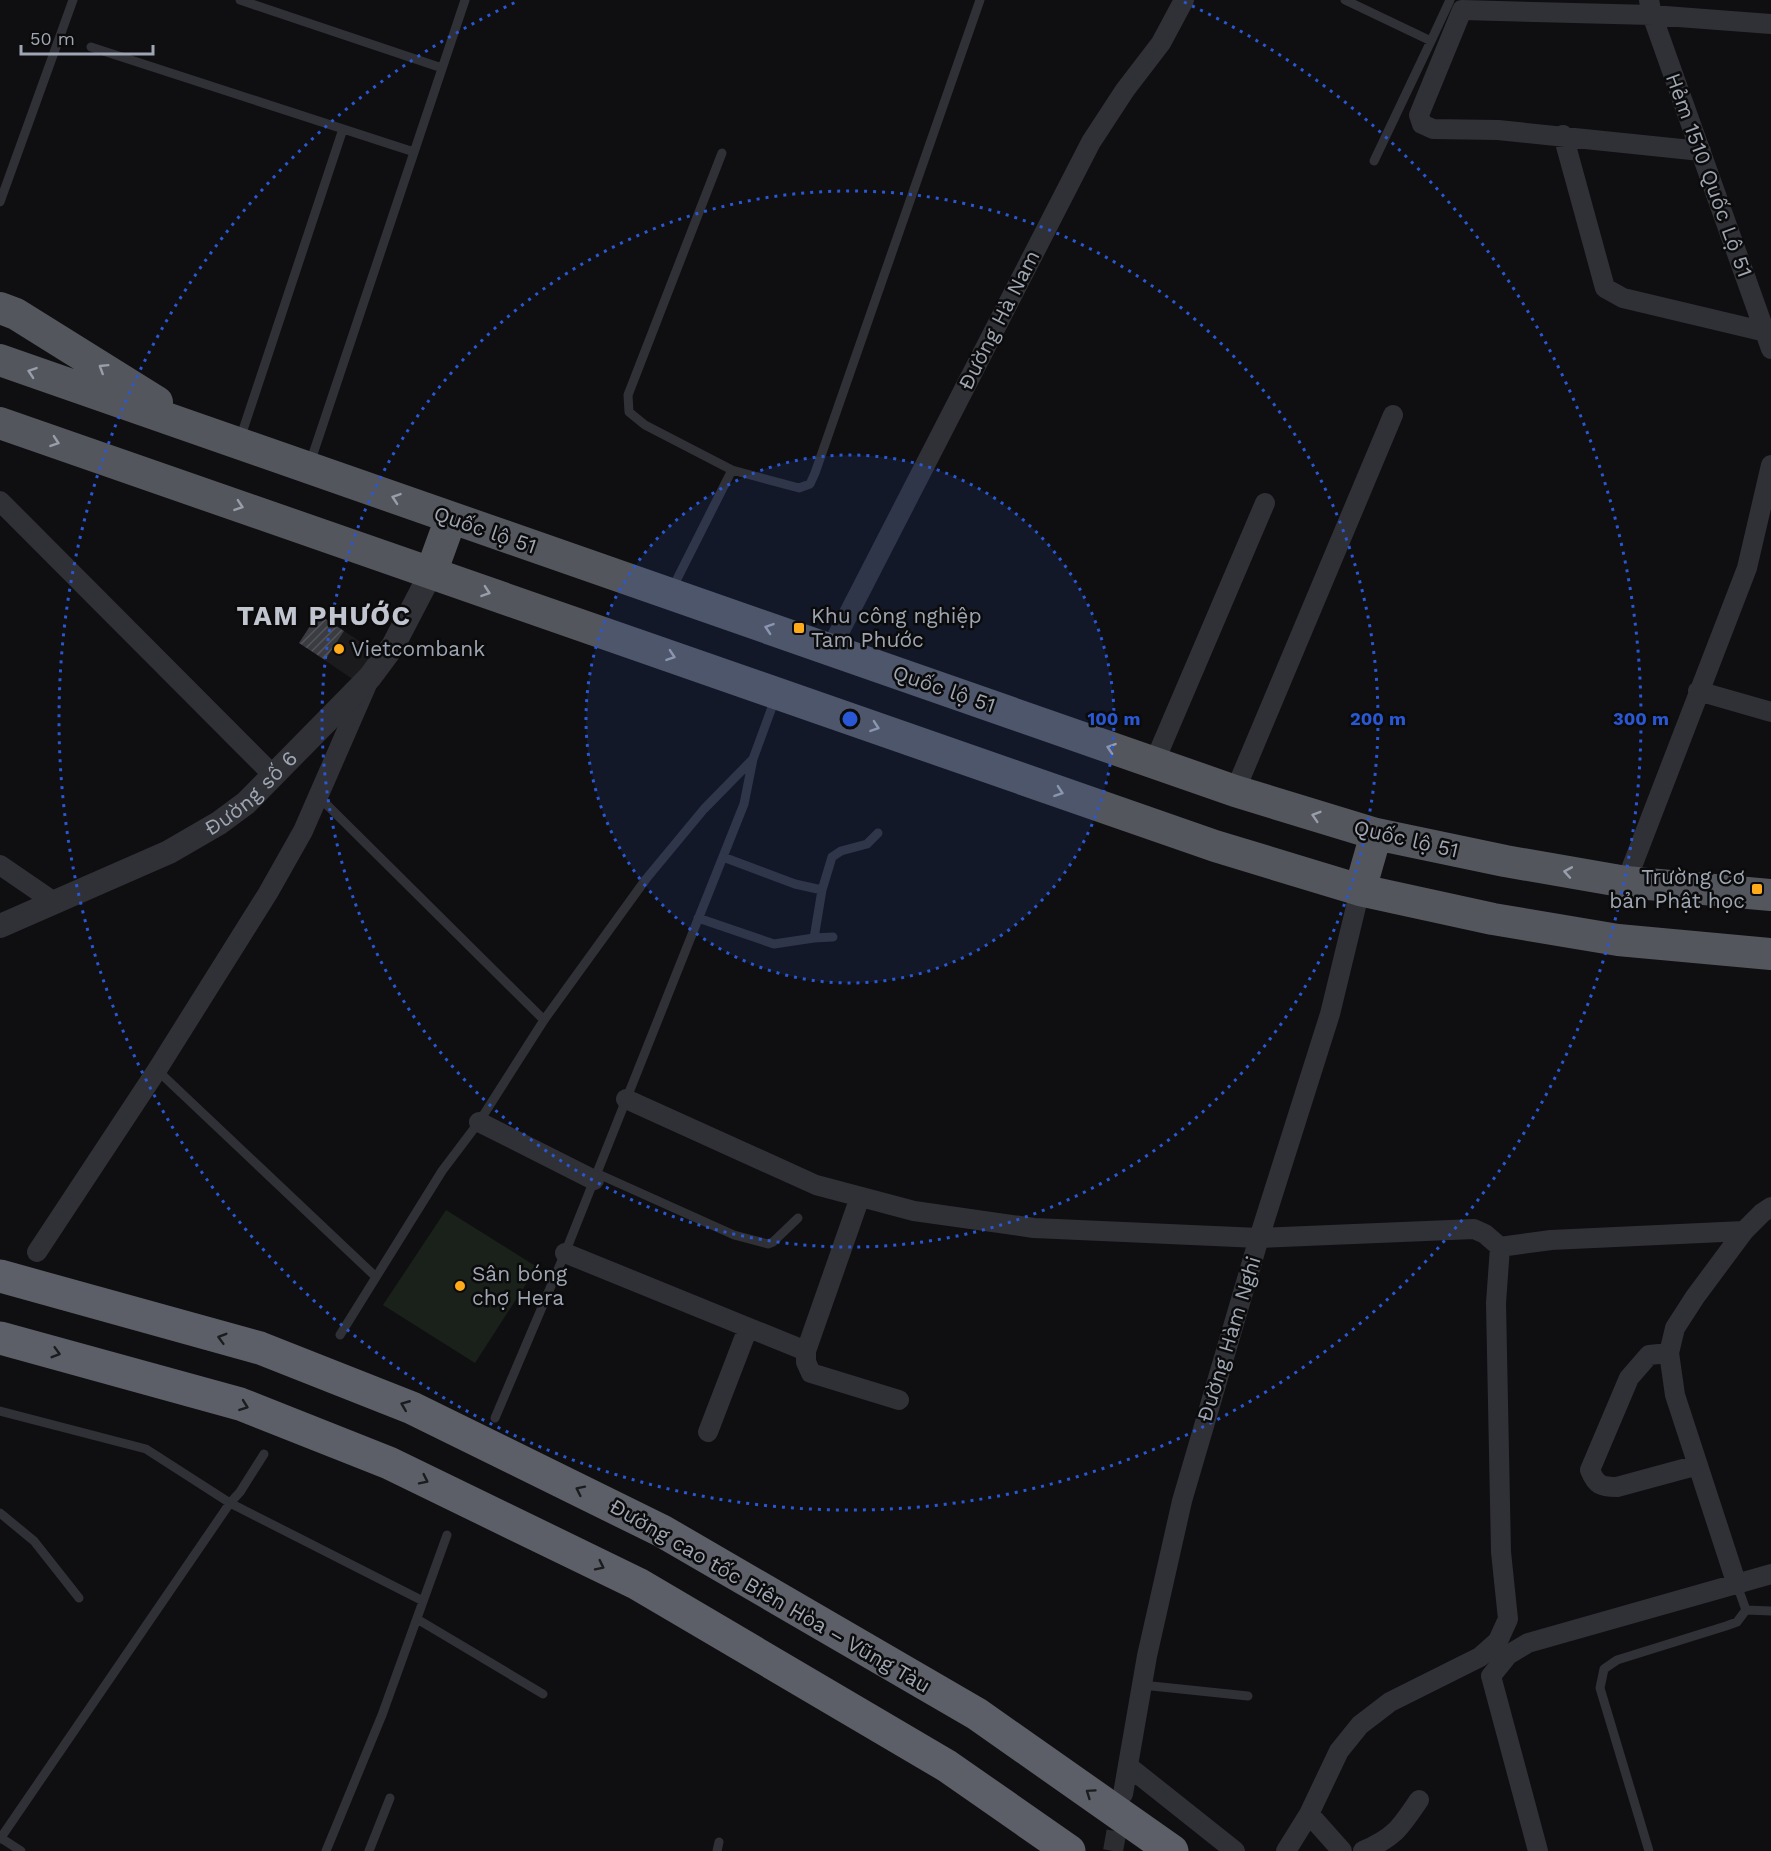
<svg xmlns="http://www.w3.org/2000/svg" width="1771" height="1851" font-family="'Work Sans',sans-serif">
  <defs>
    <pattern id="building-hatch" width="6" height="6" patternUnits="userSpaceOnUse" patternTransform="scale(1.5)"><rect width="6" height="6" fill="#3b3c41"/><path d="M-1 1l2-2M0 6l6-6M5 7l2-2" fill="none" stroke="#54555a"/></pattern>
  </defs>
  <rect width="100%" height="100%" fill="#0f0f11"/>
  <path fill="#1b1b1e" d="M318,614l61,40 -22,28 -58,-39z"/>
  <path fill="#1a211a" d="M446,1210l91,57 -62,96 -92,-58z"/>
  <path fill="url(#building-hatch)" d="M318,614l26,17 -19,29 -26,-17z"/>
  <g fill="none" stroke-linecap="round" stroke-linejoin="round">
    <path stroke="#2c2d31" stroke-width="20" stroke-dasharray="20 10" stroke-linecap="butt" d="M1113,1851l8,-45"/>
    <path stroke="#303136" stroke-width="9" d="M240,0l202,68
      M1345,0l86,41 19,-41
      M91,47l323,105
      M722,153l-94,242 1,17 16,13 87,45
      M1374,161l57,-120
      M0,202l73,-202
      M240,439l103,-310
      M310,463l155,-463
      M672,589l60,-119 67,18 11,-4 5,-11 165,-473
      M318,796l226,224
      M723,857l72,27 27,6 -8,48
      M822,890l10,-33 9,-6 26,-7 11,-11
      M698,918l76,26 40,-6 19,-1
      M157,1070l219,207
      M596,1173l138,62 34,9 5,-2 25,-24
      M340,1335l102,-164 37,-49 65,-102 102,-141 58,-70 49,-50 22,-60
      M0,1411l146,38 84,54 193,98
      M495,1418l70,-165 179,-449 9,-45
      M0,1513l34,28 45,57
      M1737,1585l9,25 25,1
      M417,1619l126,75
      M1142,1685l106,11
      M1,1838l20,13
      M0,1839l230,-336 10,-11 24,-38
      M326,1851l56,-136 65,-180
      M369,1851l21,-53
      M717,1851l2,-9
      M1649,1851l-49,-163 4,-19 13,-9 109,-34 11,-4 9,-12"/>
    <path stroke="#303136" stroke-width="20" d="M1649,0l3,15 119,334
      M1563,135l42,153 18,10 143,34
      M1701,151l-203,-21 -65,-1 -11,-5 -3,-9 43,-105 190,5 119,9
      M0,501l274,275
      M830,650l261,-508 34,-52 36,-47 23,-43
      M1698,691l73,21
      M1154,763l111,-260
      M1235,791l158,-376
      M0,865l54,37
      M1626,882l121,-314 24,-103
      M626,1099l190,86 98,26 120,17 225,10 215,-9 11,5 15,13
      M479,1122l115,58
      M860,1197l-54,154v11l5,11 88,27
      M37,1252l120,-182 111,-177 35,-62 65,-149
      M565,1253l241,98
      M1669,1353l-20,2 -20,23 -39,92c6,15 11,17 27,17l81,-22
      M708,1432l40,-104
      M1737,1585l-62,-190 -6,-42 6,-25 20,-31 49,-66 18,-18 9,-6
      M1128,1766l107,85
      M1123,1794l24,-138 35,-155 77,-263 71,-224 30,-124
      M1309,1814l33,37
      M1286,1851l23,-37 30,-63 21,-26 30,-23 90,-45 18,-16 10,-22 -7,-67 -5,-249 4,-56 51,-7 193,-9
      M1363,1851c32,-14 37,-23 56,-51
      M1538,1851l-47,-175 17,-21 20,-12 243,-69"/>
    <path stroke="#303136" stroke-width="24" id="s1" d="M0,926l169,-74 50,-29 27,-20 124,-126 23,-31 38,-73"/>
    <path stroke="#54565e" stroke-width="32" d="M0,308l16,6 141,88
      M0,360l1235,431 141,43 129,27 121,21 145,13
      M0,423l1215,423 145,44 133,29 125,21 153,14
      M431,573l20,-55
      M1360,890l16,-56"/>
    <path stroke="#5c5f68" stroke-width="33" d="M0,1276l260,72 152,60 250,123 315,183 195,137
      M0,1338l240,66 149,59 249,121 309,182 122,85"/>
  </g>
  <defs><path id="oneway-chevron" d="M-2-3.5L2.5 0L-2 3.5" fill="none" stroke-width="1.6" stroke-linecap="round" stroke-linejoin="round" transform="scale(1.5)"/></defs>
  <g stroke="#989eaa">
    <use href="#oneway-chevron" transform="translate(103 368) rotate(-148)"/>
    <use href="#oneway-chevron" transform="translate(32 372) rotate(-161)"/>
    <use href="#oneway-chevron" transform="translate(55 442) rotate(19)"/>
    <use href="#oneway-chevron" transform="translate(396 498) rotate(-161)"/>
    <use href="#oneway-chevron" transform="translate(239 506) rotate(19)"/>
    <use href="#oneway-chevron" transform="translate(486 592) rotate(19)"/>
    <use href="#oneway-chevron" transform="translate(769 628) rotate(-161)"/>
    <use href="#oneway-chevron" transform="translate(671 656) rotate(19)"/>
    <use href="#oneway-chevron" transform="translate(875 727) rotate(19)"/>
    <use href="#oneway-chevron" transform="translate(1111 748) rotate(-161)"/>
    <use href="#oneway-chevron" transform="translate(1059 792) rotate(19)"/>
    <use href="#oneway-chevron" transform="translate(1316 816) rotate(-163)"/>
    <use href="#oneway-chevron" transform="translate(1568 872) rotate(-170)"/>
  </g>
  <g stroke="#1b1c1e">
    <use href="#oneway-chevron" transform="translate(222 1338) rotate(-164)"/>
    <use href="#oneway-chevron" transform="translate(56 1353) rotate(16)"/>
    <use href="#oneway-chevron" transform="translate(405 1405) rotate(-158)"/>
    <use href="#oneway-chevron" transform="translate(244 1406) rotate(20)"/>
    <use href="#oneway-chevron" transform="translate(424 1480) rotate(26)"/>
    <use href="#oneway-chevron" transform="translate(580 1490) rotate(-154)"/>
    <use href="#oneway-chevron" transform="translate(600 1566) rotate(26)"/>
    <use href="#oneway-chevron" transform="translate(1090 1793) rotate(-145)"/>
  </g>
  <circle cx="850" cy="719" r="264" fill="#2a57d4" fill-opacity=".12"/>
  <g fill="none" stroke="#2a57d4" stroke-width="3" stroke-dasharray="3 6">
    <circle cx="850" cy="719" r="264"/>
    <circle cx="850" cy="719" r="528"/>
    <path d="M1184 2A791 791 0 1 1 516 2"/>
  </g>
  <g fill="#feaa1b" stroke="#0b0b0c" stroke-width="2">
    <rect x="793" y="622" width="12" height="12" rx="3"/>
    <circle cx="339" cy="649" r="6"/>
    <rect x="1751" y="883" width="12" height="12" rx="3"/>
    <circle cx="460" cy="1286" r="6"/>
  </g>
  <g text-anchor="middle" stroke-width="5" stroke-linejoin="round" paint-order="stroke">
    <g font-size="21" fill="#9fa6b3" stroke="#0b0b0c">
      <text transform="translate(1709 175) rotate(70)" y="7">Hẻm 1510 Quốc Lộ 51</text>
      <text transform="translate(999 320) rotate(-63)" y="7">Đường Hà Nam</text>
      <text transform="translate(485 530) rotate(19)" y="7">Quốc lộ 51</text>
      <text transform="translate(944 689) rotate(19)" y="7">Quốc lộ 51</text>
      <text dy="7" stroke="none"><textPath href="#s1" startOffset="286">Đường số 6</textPath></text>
      <text transform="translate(1406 839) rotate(13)" y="7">Quốc lộ 51</text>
      <text transform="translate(1229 1339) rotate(-73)" y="7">Đường Hàm Nghi</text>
      <text transform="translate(770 1596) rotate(30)" y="7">Đường cao tốc Biên Hòa – Vũng Tàu</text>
    </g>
    <g font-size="21" fill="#9fa6b3" stroke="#0b0b0c" text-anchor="start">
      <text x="811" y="623">Khu công nghiệp<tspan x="811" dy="24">Tam Phước</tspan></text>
      <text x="351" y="656">Vietcombank</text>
      <text x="1745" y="884" text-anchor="end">Trường Cơ<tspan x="1745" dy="24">bản Phật học</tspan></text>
      <text x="472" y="1281">Sân bóng<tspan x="472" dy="24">chợ Hera</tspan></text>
    </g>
    <g font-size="27" font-weight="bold" letter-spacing="1.5" fill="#c1c5cf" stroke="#0b0b0c">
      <text x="324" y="625">TAM PHƯỚC</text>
    </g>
  </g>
  <circle cx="850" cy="719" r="9" fill="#2a57d4" stroke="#0b0b0c" stroke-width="3"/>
  <g font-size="18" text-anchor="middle" font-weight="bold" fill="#2a57d4" stroke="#0b0b0c" stroke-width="5" stroke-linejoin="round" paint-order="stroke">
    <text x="1114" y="725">100 m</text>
    <text x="1378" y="725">200 m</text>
    <text x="1641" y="725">300 m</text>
  </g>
  <path d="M21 45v9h132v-9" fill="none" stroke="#9fa6b3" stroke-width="3"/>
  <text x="30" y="45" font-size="18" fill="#9fa6b3" stroke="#0b0b0c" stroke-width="4.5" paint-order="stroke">50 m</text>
</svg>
